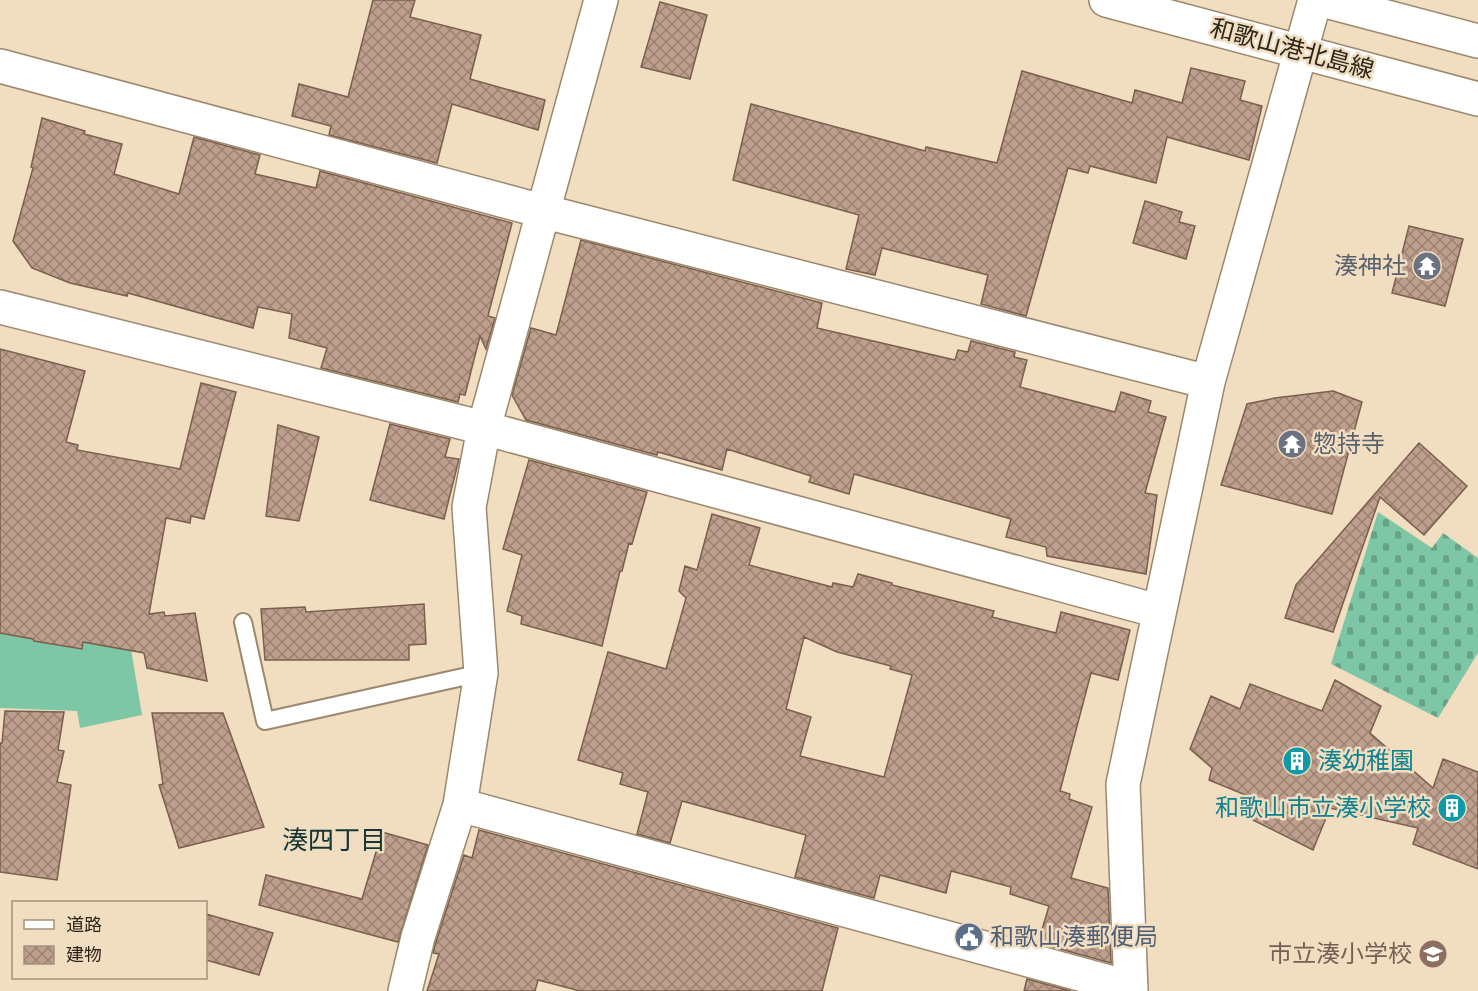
<svg xmlns="http://www.w3.org/2000/svg" width="1478" height="991" font-family="Jost,'Noto Sans JP',sans-serif">
  <defs>
    <pattern id="cemetery-stones" width="16" height="16" patternUnits="userSpaceOnUse" patternTransform="scale(1.5)"><rect width="16" height="16" fill="#7ec7a6"/><path d="M2 7V4a2 2 0 0 1 4 0v3zM10 15v-3a2 2 0 0 1 4 0v3z" fill="#67a186"/></pattern>
    <pattern id="building-cross-hatch" width="8" height="8" patternUnits="userSpaceOnUse" patternTransform="scale(1.5)"><rect width="8" height="8" fill="#be9f8d"/><path d="M0 0l8 8M0 8l8-8" fill="none" stroke="#9b8172"/></pattern>
  </defs>
  <rect width="100%" height="100%" fill="#f1ddc0"/>
  <path fill="url(#cemetery-stones)" d="M1378,512l54,36 11,-15 35,25v95l-40,65 -107,-54z"/>
  <path fill="#7ec7a6" d="M0,513l125,100 17,102 -62,13 -3,-17 -77,-3z"/>
  <path fill="url(#building-cross-hatch)" stroke="#7a5f4e" stroke-width="1.5" fill-rule="evenodd" d="M373,0h42l-5,17 71,18 -11,44 75,21 -7,30 -86,-26 -15,59 -108,-28 2,-9 -39,-10 7,-32 49,13z
    M660,2l47,13 -17,64 -49,-12z
    M1191,68l54,13 -5,19 22,6 -13,54 -82,-23 -11,46 -66,-17 -2,7 -20,-5 -42,148 -45,-12 7,-29 -106,-27 -7,27 -29,-6 13,-54 -126,-35 18,-76 174,47 1,-4 71,16 25,-92 110,32 3,-13 47,13z
    M42,118l43,13 -1,3 38,10 -8,30 65,20 15,-57 66,18 -5,19 61,14 4,-17 192,52 -24,93 7,2 -9,31 -6,-13 -15,59 -5,-1 -2,8 -137,-34 6,-20 -38,-10 3,-24 -34,-7 -5,21 -125,-35 -1,3 -57,-13 -38,-15 -19,-27 20,-73 -2,-1z
    M1145,201l37,11 -3,10 16,4 -9,33 -53,-16z
    M1409,226l54,13 -18,67 -53,-13z
    M581,240l241,63 -5,25 138,32 3,-10 10,2 3,-11 44,11 -1,5 13,3 -7,27 95,25 6,-20 30,9 -3,11 18,5 -21,76 12,2 -11,79 -99,-18 -1,-9 -40,-10 5,-18 -157,-45 -5,20 -40,-12 2,-6 -84,-27 -5,21 -64,-18 -1,3 -131,-35 -14,-25 19,-67 25,7z
    M0,349l85,22 -19,71 12,3 -1,5 103,19 21,-86 35,9 -32,127 -13,-3 -1,7 -24,-5 -17,96 15,-2 1,4 30,-3 12,68 -60,-13 -3,-15 -61,-11 -1,7 -48,-8 -1,-2 -33,-6z
    M1333,391l29,11 -30,112 -111,-29 26,-81 28,-6z
    M390,424l60,15 -5,18 14,2 -15,60 -74,-19z
    M278,425l41,12 -20,84 -33,-5z
    M1419,443l48,43 -43,49 -44,-38 -47,135 -48,-14 11,-33z
    M529,460l118,32 -15,52 -3,-1 -7,28h-2l-18,75 -81,-22 1,-8 -15,-5 15,-56 -19,-6z
    M712,514l48,14 -11,37 83,22 1,-4 20,4 5,-13 34,9v2l102,26 -2,6 64,16 5,-21 69,18 -12,50 -27,-7 -31,118 10,3 -1,5 23,8 -21,71 37,10 3,75 -73,-20 11,-37 -39,-12 1,-7 -60,-16 -5,22 -66,-18 -6,23 -27,-7 -52,-14 11,-42 -124,-34 -12,42 -33,-9 11,-42 -28,-8 3,-11 -45,-13 30,-108 58,17 20,-71 -7,-7 6,-25 12,4zM804,637l33,15 54,14 -1,3 22,6 -28,102 -84,-21 11,-39 -25,-8z
    M424,604l2,40 -17,1v15h-144l-4,-51 44,-2 1,5z
    M1335,680l46,26 -11,27 63,55 10,-29 35,13v97l-65,-25 5,-16 -88,-20 -17,42 -62,-31 2,-21 -44,-18 3,-12 -22,-19 21,-53 29,13 10,-25 72,27z
    M5,711l59,1 -6,38 6,1 -7,31 14,3 -14,95 -57,-8v-129h2z
    M152,713h71l41,114 -85,21 -20,-63 4,-1z
    M479,830l359,98 -16,63h-242l-42,-11 -3,11h-108l12,-37 -6,-1 3,-11 28,-87 8,3z
    M382,832l46,13 -30,97 -139,-37 7,-30 96,24z
    M206,914l67,19 -14,42 -53,-15z
    M1027,979l44,12h-47z"/>
  <g fill="none" stroke-linecap="round" stroke-linejoin="round">
    <g stroke="#9b886d" stroke-width="20">
      <path id="lane" d="M243,622l22,99 216,-48"/>
    </g>
    <g stroke="#9b886d" stroke-width="36">
      <path id="street" d="M0,66l542,145 666,171
        M0,307l484,121 674,183
        M460,805l671,183
        M405,991l13,-54 42,-132 21,-132 -12,-166 15,-79 117,-428
        M1131,991l-8,-207 85,-402 107,-382"/>
    </g>
    <g stroke="#9b886d" stroke-width="36">
      <path id="secondary" d="M1106,0l372,99
        M1322,0l156,41"/>
    </g>
    <use href="#lane" stroke="#fff" stroke-width="16"/>
    <use href="#street" stroke="#fff" stroke-width="33"/>
    <use href="#secondary" stroke="#fff" stroke-width="33"/>
  </g>
  <defs>
    <g id="temple-disc" transform="scale(1.5)"><circle r="9.5" fill="#6b7280" stroke="#f1ddc0"/><path d="M0-6L5-2H3V0L6.5 2.5H4V6H1.5V3h-3V6H-4V2.5H-6.5L-3 0V-2H-5Z" fill="#fff"/></g>
    <g id="building-disc" transform="scale(1.5)"><circle r="9.5" fill="#0f9aa8" stroke="#f1ddc0"/><path d="M-4-6H4V6H1V3H-1V6H-4ZM-2.5-4.3h1.7v1.8h-1.7ZM.8-4.3h1.7v1.8H.8ZM-2.5-1h1.7V.8h-1.7ZM.8-1h1.7V.8H.8Z" fill="#fff"/></g>
    <g id="civic-disc" transform="scale(1.5)"><circle r="9.5" fill="#5c6f8a" stroke="#f1ddc0"/><path d="M-.6-6.5H3V-4.5H.6V-3L4-1V1h2V6H-6V1h2V-1L-.6-3ZM-1.2 2.5V6h2.4V2.5Z" fill="#fff"/></g>
    <g id="school-disc" transform="scale(1.5)"><circle r="9.5" fill="#8d6e63" stroke="#f1ddc0"/><path d="M0-5L7-2L0 1L-7-2ZM-4 1L0 2.5L4 1V4Q0 6-4 4Z" fill="#fff"/></g>
  </defs>
  <g fill-rule="evenodd">
    <use href="#temple-disc" x="1427" y="266"/>
    <use href="#temple-disc" x="1292" y="444"/>
    <use href="#building-disc" x="1297" y="761"/>
    <use href="#building-disc" x="1452" y="808"/>
    <use href="#civic-disc" x="969" y="937"/>
    <use href="#school-disc" x="1433" y="954"/>
  </g>
  <g text-anchor="middle" stroke-width="5" stroke-linejoin="round" paint-order="stroke">
    <g font-size="24" fill="#2b2419" stroke="#f1ddc0">
      <text transform="translate(1292 49) rotate(15)" y="8">和歌山港北島線</text>
    </g>
    <g font-size="24" fill="#5b616d" stroke="#f1ddc0" text-anchor="end">
      <text x="1406" y="274">湊神社</text>
      <text x="1313" y="452" text-anchor="start">惣持寺</text>
    </g>
    <g font-size="24" fill="#0d838f" stroke="#f1ddc0" text-anchor="start">
      <text x="1318" y="769">湊幼稚園</text>
      <text x="1431" y="816" text-anchor="end">和歌山市立湊小学校</text>
    </g>
    <g font-size="24" fill="#4e5e75" stroke="#f1ddc0" text-anchor="start">
      <text x="990" y="945">和歌山湊郵便局</text>
    </g>
    <g font-size="24" fill="#785e54" stroke="#f1ddc0" text-anchor="end">
      <text x="1412" y="962">市立湊小学校</text>
    </g>
    <g font-size="26" fill="#133534" stroke="#f1ddc0">
      <text x="334" y="849">湊四丁目</text>
    </g>
  </g>
  <rect x="12" y="901" width="195" height="78" fill="#f1ddc0" stroke="#a2937d" stroke-width="1.5"/>
  <rect x="24" y="920" width="30" height="9" fill="#ffffff" stroke="#a2937d" stroke-width="1.5"/>
  <text x="66" y="931" font-size="18" fill="#2b2419">道路</text>
  <rect x="24" y="946" width="30" height="18" fill="url(#building-cross-hatch)" stroke="#a2937d" stroke-width="1.5"/>
  <text x="66" y="961" font-size="18" fill="#2b2419">建物</text>
</svg>
